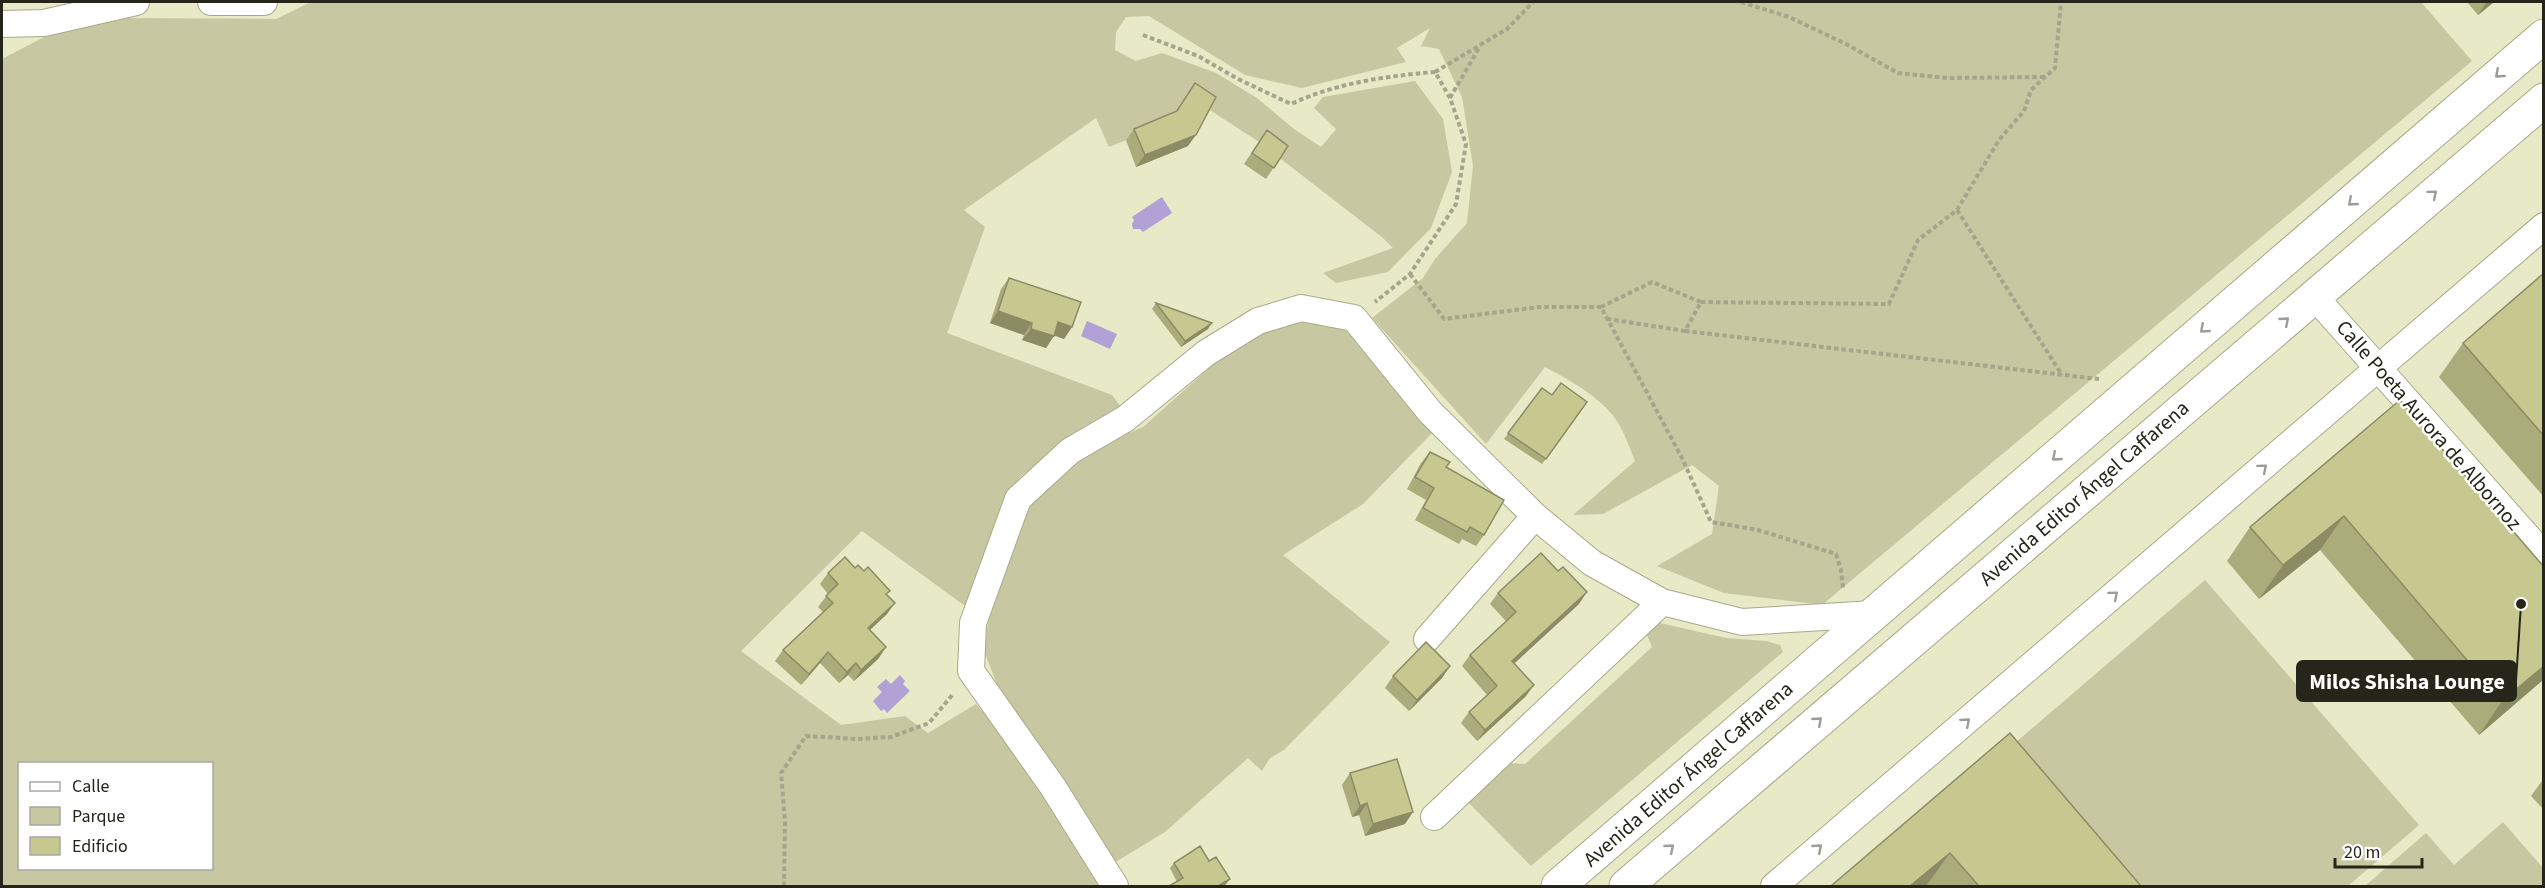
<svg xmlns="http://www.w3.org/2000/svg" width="2545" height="888" font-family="'Source Sans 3',sans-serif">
  <rect width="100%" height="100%" fill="#e8e9c7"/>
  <path fill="#c7c8a1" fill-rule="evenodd" d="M311,2h2110l51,59 -650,544 -98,-12 -67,-27 55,-32 7,-48 -27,-21 -89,49 -30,1 62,-54c-5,-12 -9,-24 -15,-35 -15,-27 -49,-45 -75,-59l-59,77 -114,-126 51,-40 12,-19 32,-36 6,-57 -11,-69 -23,-48 -18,-3 9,-18 -33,20 9,14 -104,26 -57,-13 -96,-59 -23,1 -10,15 -1,18 21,11 26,-8 54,20 41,25 37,31 27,18 15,-18 -22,-21 9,-11 92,-16 28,38 9,53 -21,56 -43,44 -52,11 -13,-10 70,-25 -10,-10 -124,-96 -72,-47 -18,28 -60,24 -13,-29 -132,92 21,17 -38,106 165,62 11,15 -56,30 -47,37 -27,55 -21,79 -110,-80 -121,120 100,74 64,-9 23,17 48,-29 44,51 86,131h-1104v-827l42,-22 83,-19 149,1zM20,764h192v104h-192z
    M1285,318l45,4 32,18 28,45 44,46 -71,73 -80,51 107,87 -106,108 -14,8 -8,13 -14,-13 -83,74 -56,34 -33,-62 -78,-117 -14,-36 7,-50 37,-97 51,-50 64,-27 100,-89z
    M2205,580l214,245 -71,61h-259l-102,-119z
    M1660,623l66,15 40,3 14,4 3,7 -252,214 -65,-66 39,-37 20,1 127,-117 -6,-14z
    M2503,822l40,46v18h-178l61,-53 28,32z"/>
  <path fill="#b1a1d4" d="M1162,197l10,16 -29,19 -3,-3h-7l-1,-5 2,-4 -2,-3z
    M1087,321l30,13 -7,15 -29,-13z
    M900,675l5,6 -2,3 7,7 -23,22 -3,-4 -3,2 -8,-10 9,-9 -5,-5 9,-8 5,5z"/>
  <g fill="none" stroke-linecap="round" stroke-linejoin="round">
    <g stroke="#a8a989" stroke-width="28">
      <path id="minor" d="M211,2h53
        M2,24l42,-1 92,-21
        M2314,296l230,259
        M1427,639l108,-123 57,47 70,39
        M1434,817l228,-215 80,20 132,-8
        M1115,886l-62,-99 -82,-116 2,-48 45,-124 52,-48 55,-32 81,-66 52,-32 43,-13 53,10 76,94 105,104
        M1774,886l770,-660"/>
    </g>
    <g stroke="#a8a989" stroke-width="35">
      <path id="secondary" d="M1558,886l986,-850
        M1626,886l918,-786"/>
    </g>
    <path stroke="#a4a58b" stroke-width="4" stroke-dasharray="4.5 3" stroke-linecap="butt" d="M1741,2l48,15 57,27 52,29 50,5 97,-1
      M1143,35l55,21 40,23 53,25c45,-21 95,-28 144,-32l15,26 16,46 -10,60 -46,70 -35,28
      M1435,72l72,-43 26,-27
      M1450,98l29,-50
      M1957,210l42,-70 25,-29 7,-21 24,-22 6,-66
      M1410,274l34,45 95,-12h62l81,151 29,64 47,8 78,24 5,16 2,18
      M1701,302l188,2 29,-64 39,-30 105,165
      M1601,307l51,-25 49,20 -16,29 -77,-12
      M1685,331l414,48
      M784,886l1,-64 -4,-49 25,-37 51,3 34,-2 38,-14 25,-30"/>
    <use href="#minor" stroke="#fff" stroke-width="26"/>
    <use href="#secondary" stroke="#fff" stroke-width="33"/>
  </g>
  <path fill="#abac7b" d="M2467,2h27l-16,13z
    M1195,83l-7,63 -52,21 -10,-27 8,-11 42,-17z
    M1267,130l21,16 -22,33 -22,-15z
    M2544,273v224l-105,-120 24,-34z
    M1009,278l63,49 -8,12 -10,-4 -8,13 -24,-8 2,-5 -34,-12 11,-34z
    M1156,303l52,26 -27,18 -29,-38z
    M1542,388l10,7 35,7 -45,62 -38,-25z
    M2400,400l144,167v112l-65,56 -159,-185 -61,49 -32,-38 23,-34z
    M1430,452l16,15 38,68 -8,11 -14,-7 -3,5 -44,-24 11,-20 -19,-11 14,-26z
    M855,568l32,27v19l-17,16 16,17 -8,12 -24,22 -6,-6 -9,8 -19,-20 -19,22 -26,-24 8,-11 40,-38 -5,-5 10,-13 -8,-10 8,-11z
    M1498,593l81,11 -65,59 12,33 -49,45 -16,-18 8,-11 18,-17 -25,-29 8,-11 36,-34 -16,-17z
    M1450,666l-8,12 -33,33 -24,-23 8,-12z
    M2010,733l131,153h-310z
    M1350,773l55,51 -40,12 -6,-21 -7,2 -10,-32z
    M2544,778v32l-13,-14z
    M1209,861l21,18 -5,6 -48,-3 -7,-14 4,-5z"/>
  <path fill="#8b8c64" d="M2489,2h5l-16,13 8,-12z
    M1196,135l-8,11 -52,21 9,-12z
    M998,311l34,12 -8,12 -34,-12z
    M1058,322l14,5 -8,12 -14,-5z
    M1212,323l-4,6 -27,18 4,-6z
    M1031,329l23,7 -8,12 -24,-8z
    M2344,516l-24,34 -61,49 24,-34z
    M1587,592l-8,12 -75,69 8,-12z
    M895,603l-8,11 -27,25 8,-11z
    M886,647l-8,12 -24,22 7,-11z
    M828,652l-8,11 -19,22 8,-11z
    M856,663l-8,12 -9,8 8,-11z
    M1450,666l-8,12 -33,33 8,-11z
    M2544,666v13l-65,56 23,-34z
    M1534,685l-8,11 -49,45 8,-11z
    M1367,803l-8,12 -7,2 8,-11z
    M1413,812l-8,12 -40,12 8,-12z
    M1950,853l-24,33h-16z
    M1230,879l-5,6 -2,1h-5z"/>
  <path fill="#c7c88f" stroke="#8b8c64" stroke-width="1.5" d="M1195,83l21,14 -20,38 -51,20 -11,-26 43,-18z
    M1267,130l21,16 -14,22 -22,-15z
    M2544,273v163l-81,-93z
    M1009,278l72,24 -9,25 -14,-5 -4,14 -23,-7 1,-6 -34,-12z
    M1156,303l56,20 -27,18z
    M1561,383l26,19 -41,57 -38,-26 34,-45 10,7z
    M2400,400l144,167v99l-42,35 -158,-185 -61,49 -33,-38z
    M1430,452l20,10 -4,5 58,33 -20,35 -14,-8 -3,5 -44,-24 11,-20 -19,-11z
    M1541,553l17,18 5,-4 24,25 -75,69 22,24 -49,45 -16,-18 28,-26 -27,-31 46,-43 -18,-19z
    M845,557l10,11 3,-3 6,6 4,-4 22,24 -4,3 9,9 -27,25 18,19 -25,23 -5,-7 -9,9 -19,-20 -19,22 -26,-24 50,-47 -7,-7 12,-12 -10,-11z
    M1426,642l24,24 -33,34 -24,-24z
    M2010,733l131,153h-162l-29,-33 -40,33h-79z
    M1397,759l16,53 -40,12 -6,-21 -7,3 -10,-33z
    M1200,846l9,15 7,-4 14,22 -12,7h-49l14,-8 -9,-15z"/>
  <defs><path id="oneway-chevron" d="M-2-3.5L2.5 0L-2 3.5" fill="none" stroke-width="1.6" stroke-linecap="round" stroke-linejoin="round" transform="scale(1.5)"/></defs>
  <g stroke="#9d9d98">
    <use href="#oneway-chevron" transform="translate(2499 74) rotate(139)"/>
    <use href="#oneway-chevron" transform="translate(2433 194) rotate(-40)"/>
    <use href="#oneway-chevron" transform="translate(2352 202) rotate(139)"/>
    <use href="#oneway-chevron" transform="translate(2285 321) rotate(-41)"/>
    <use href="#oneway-chevron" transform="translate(2204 329) rotate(139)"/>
    <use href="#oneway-chevron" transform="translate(2056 457) rotate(139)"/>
    <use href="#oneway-chevron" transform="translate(2263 468) rotate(-40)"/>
    <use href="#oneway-chevron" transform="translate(2114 595) rotate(-40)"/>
    <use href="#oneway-chevron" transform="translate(1818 721) rotate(-41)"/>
    <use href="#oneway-chevron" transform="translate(1966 722) rotate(-41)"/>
    <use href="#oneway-chevron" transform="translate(1670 848) rotate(-41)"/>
    <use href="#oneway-chevron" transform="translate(1818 848) rotate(-41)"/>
  </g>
  <g text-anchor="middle" stroke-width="5" stroke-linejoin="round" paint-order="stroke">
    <g font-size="21" fill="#252619" stroke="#fff">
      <text transform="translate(2429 425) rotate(49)" y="7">Calle Poeta Aurora de Albornoz</text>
      <text transform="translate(2084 493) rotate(-41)" y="7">Avenida Editor Ángel Caffarena</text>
      <text transform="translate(1688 774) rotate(-41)" y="7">Avenida Editor Ángel Caffarena</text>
    </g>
  </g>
  <path fill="none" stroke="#252619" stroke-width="2" d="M2521 604L2516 681"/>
  <circle fill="#252619" stroke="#fff" stroke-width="2" cx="2521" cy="604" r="6"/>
  <rect fill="#252619" stroke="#252619" stroke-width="2" x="2297" y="661" width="219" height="40" rx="6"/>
  <g font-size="22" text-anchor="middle" font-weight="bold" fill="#fff">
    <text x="2407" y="689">Milos Shisha Lounge</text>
  </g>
  <rect width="2545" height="888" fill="none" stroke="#252619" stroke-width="6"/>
  <rect x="18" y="762" width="195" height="108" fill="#ffffff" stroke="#a8a8a3" stroke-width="1.5"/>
  <rect x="30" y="782" width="30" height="9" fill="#ffffff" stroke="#a8a8a3" stroke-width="1.5"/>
  <text x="72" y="792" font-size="18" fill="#252619">Calle</text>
  <rect x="30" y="807" width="30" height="18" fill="#c7c8a1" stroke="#a8a8a3" stroke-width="1.5"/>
  <text x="72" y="822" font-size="18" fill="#252619">Parque</text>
  <rect x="30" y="837" width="30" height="18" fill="#c7c88f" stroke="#a8a8a3" stroke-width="1.5"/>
  <text x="72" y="852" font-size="18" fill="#252619">Edificio</text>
  <path d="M2335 858v9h87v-9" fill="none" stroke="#252619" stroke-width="3"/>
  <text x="2344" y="858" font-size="18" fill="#252619" stroke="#ffffff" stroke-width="4.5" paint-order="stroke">20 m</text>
</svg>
